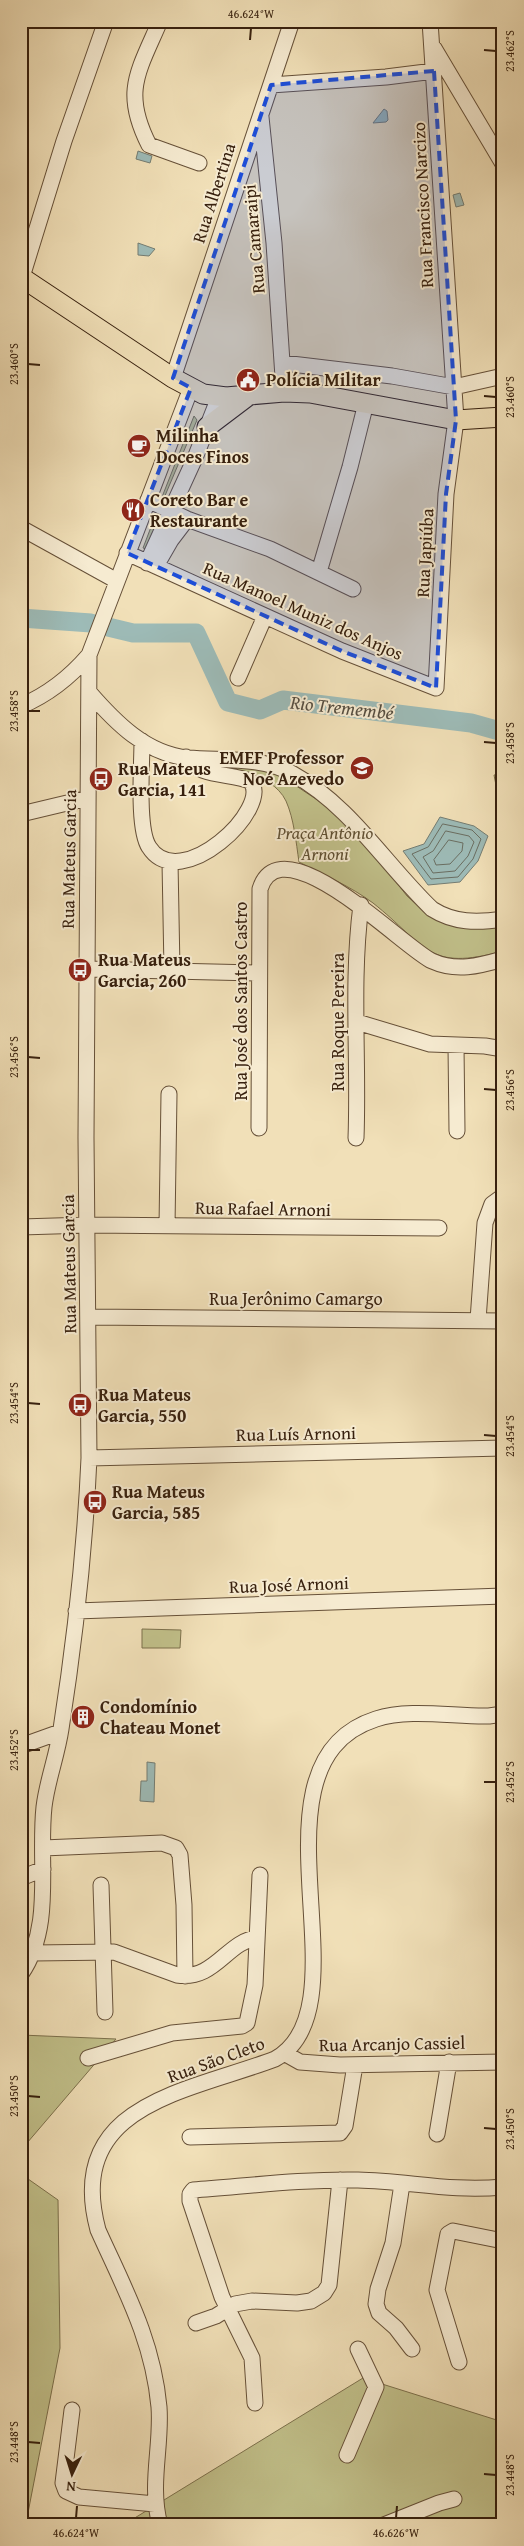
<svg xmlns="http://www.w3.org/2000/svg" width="524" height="2546" font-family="'Gentium Book Plus',serif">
  <rect width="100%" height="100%" fill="#f1e0b8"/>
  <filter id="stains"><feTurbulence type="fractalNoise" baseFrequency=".004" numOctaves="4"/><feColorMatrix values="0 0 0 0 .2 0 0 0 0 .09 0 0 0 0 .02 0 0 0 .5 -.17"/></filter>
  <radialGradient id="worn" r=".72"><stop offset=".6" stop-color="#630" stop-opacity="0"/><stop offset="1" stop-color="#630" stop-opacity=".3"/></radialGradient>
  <path fill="#c1c08a" stroke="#7c704c" d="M194,416l3,4 -33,78 -2,-1z
    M156,514l5,2 -12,34 -6,-2z
    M192,762l80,8 53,35 34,29 48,62 21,19 40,13 35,-1v24c-76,21 -76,-5 -130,-48 -23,-17 -49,-28 -74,-41 -3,-20 -5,-43 -13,-61 -15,-31 -65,-33 -94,-39z
    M503,774v42h-1l-8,-41z
    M142,1629l39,1 -1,18h-38z
    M21,2035l95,4 -95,111z
    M21,2174l37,26 2,148 -34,175 107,-4 230,-141 140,44v103h-482z"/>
  <path fill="#9dbbb7" stroke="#747d73" d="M384,109l3,2 1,9 -2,2 -13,1z
    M138,151l14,5 -2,7 -14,-4z
    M460,193l4,12 -8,2 -3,-12z
    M138,243l17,6 -6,7 -11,-1z
    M440,817l34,9 14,10 -10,25 -18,21 -32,3 -25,-34 21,-7z
    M147,1762l8,1 -1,39 -14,-1 1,-20h6z"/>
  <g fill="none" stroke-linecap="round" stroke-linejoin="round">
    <path stroke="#6a6e62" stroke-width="1" d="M443,824l29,6 9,9 -8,20 -15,18 -27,2 -19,-25 16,-7z
      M446,831l23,5 5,6 -6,14 -13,15 -22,2 -10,-16 10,-6z
      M449,840l14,3 -1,8 -12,13 -14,1 -2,-5z"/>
    <path stroke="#9dbbb7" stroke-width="19" d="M21,618l70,5
      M108,627l25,6h63l32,69 32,8 23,-10 188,23 32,9"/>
    <g stroke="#665038" stroke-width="17">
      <path id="minor" d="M160,21c-22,51 -38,71 -11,124l50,18
        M434,48l69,116
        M271,85l115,-8 48,-6
        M261,117l13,126 10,149
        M22,277l42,-136 42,-120
        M283,363l109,13 62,11 49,-11
        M173,378l119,-357
        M148,500l39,19 83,30 83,40
        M21,528l96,53
        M127,553l215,98 94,37 10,-194 10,-74 -26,-399
        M147,563l48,-105 24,-61
        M156,566l15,-26 16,-21
        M319,572l31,-105 16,-64
        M238,678l27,-62
        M89,692c26,30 57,62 99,66 35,3 73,-2 105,16 58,32 92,90 139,135 22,14 45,14 71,10
        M21,706c26,-11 50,-30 68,-51
        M142,741c0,24 -5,88 7,106 31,49 125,-40 101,-66 -19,-8 -53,-4 -64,-24
        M21,814l67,-16
        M170,862l2,108
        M86,969l172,4
        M357,1022l73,22 55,2 18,3
        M456,1046l1,85
        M259,1128l1,-239c21,-68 145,60 172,72 24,11 47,5 71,-2
        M356,1138c3,-77 -5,-156 5,-233
        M167,1226l2,-132
        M21,1227l66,-2 352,3
        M89,1317l414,4
        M478,1320l7,-97 7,-19 11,-8
        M89,1458l414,-10
        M76,1611l427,-15
        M21,1746l39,-14
        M43,1848l119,-5 14,5 4,7 4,50 1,71
        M21,1878l22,-9
        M101,1885l4,127
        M33,1953l81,-1 63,23c38,6 50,-34 80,-37
        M21,1974c33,-47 17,-112 23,-167 3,-26 13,-51 17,-78 14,-90 24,-180 28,-271l-3,-320 3,-483 102,-267
        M284,2053l16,9 40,3 163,-3
        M88,2058l84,-25 70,-7 5,-3 8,-38 5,-110
        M437,2134l12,-72
        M190,2137l150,-4 5,-7 10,-61
        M402,2184l-9,59 -15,46 -2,15 3,9 17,15 16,21
        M196,2323l20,-7 19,-12 17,-3 45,2 14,-2 13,-8 5,-8 11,-105
        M459,2362l-22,-72 11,-56 5,-3 50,10
        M255,2403l-3,-45 -30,-61 -32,-96v-7l3,-4c55,-4 110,-11 165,-10 50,1 93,12 145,7
        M72,2410l-9,73 3,8 13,6 76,7
        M347,2455l29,-68 -18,-38
        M160,2525c-11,-40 2,-79 -1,-118 -6,-67 -34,-117 -61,-177 -34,-126 90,-138 177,-171 96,-53 -37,-296 101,-340 33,-11 79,-2 113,-3l14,-2
        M384,2525l55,-22 15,-4"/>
    </g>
    <g stroke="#37200e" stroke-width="21">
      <path id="major" d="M21,277l152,101 30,16 23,3 58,-5 26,1 146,27 47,-3
        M207,427l41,-31"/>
    </g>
    <use href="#minor" stroke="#f6ebd1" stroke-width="15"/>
    <use href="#major" stroke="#f1e0b8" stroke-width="19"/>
  </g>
  <path fill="#1d4ed8" fill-opacity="0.2" stroke="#1d4ed8" stroke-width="4" stroke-dasharray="10 6" stroke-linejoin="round" d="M434,71l22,349 -10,74 -10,194 -94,-37 -215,-98 64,-165 -18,-10 98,-293z"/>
  <path fill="none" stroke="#37200e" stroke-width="2" d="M250,40l1,-12M484,50l12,1M28,364l12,1M484,396l12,1M28,711h12M484,742l12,1M28,1057l12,1M484,1089l12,1M28,1403l12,1M484,1435l12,1M28,1750h12M484,1782h12M28,2096l12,1M484,2128l12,1M28,2442l12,1M484,2474l12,1M76,2518l1,-12M396,2518l1,-12"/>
  <defs>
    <g id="civic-disc" transform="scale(1.25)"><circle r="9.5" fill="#8f2418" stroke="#f6ebd1"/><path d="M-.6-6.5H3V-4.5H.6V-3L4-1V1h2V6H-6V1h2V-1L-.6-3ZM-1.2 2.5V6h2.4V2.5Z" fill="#fff"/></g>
    <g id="cafe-disc" transform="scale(1.25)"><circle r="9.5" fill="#8f2418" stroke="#f6ebd1"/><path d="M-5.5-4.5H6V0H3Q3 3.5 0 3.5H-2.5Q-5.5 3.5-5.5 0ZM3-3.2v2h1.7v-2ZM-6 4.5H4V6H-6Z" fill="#fff"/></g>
    <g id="restaurant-disc" transform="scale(1.25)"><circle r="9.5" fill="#8f2418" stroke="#f6ebd1"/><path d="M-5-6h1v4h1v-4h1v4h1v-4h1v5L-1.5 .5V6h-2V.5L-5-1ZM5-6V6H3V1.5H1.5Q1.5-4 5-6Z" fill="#fff"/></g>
    <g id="school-disc" transform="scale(1.25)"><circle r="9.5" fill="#8f2418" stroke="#f6ebd1"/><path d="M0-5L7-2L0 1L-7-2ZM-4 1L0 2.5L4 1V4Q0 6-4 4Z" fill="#fff"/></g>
    <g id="bus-disc" transform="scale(1.25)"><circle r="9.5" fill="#8f2418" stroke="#f6ebd1"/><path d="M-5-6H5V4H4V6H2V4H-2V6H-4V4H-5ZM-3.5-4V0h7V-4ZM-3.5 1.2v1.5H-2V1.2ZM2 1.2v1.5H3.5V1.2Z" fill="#fff"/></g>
    <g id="building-disc" transform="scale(1.25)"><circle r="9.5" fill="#8f2418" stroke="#f6ebd1"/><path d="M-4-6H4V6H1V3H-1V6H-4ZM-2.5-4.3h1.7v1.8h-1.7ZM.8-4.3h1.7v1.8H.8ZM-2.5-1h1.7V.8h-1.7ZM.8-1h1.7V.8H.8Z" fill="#fff"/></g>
  </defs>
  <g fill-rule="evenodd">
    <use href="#civic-disc" x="248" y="380"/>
    <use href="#cafe-disc" x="139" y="446"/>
    <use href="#restaurant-disc" x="133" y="510"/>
    <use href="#school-disc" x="362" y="768"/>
    <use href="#bus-disc" x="101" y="779"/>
    <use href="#bus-disc" x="80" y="970"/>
    <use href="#bus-disc" x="80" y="1405"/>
    <use href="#bus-disc" x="95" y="1502"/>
    <use href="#building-disc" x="83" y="1717"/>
  </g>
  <g text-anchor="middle" stroke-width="4" stroke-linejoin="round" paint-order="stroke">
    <g font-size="18" fill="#37200e" stroke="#f6ebd1">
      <text transform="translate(214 193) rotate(-72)" y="6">Rua Albertina</text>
      <text transform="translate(423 205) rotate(-93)" y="6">Rua Francisco Narcizo</text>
      <text transform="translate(254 239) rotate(-95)" y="6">Rua Camaraipi</text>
      <text transform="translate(425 553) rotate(-87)" y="6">Rua Japiúba</text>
      <text transform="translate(303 611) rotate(24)" y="6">Rua Manoel Muniz dos Anjos</text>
      <text transform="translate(69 859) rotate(-89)" y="6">Rua Mateus Garcia</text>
      <text transform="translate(241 1001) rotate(-90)" y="6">Rua José dos Santos Castro</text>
      <text transform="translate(338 1022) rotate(-90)" y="6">Rua Roque Pereira</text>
      <text transform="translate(263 1209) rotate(1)" y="6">Rua Rafael Arnoni</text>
      <text transform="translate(69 1264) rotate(-91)" y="6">Rua Mateus Garcia</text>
      <text x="296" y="1305">Rua Jerônimo Camargo</text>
      <text transform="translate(296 1434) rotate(-1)" y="6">Rua Luís Arnoni</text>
      <text transform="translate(289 1585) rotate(-2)" y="6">Rua José Arnoni</text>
      <text transform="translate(392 2044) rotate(-1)" y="6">Rua Arcanjo Cassiel</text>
      <text transform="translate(216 2060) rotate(-20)" y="6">Rua São Cleto</text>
    </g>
    <g font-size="18" font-weight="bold" fill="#37200e" stroke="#f6ebd1" text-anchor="start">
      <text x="266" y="386">Polícia Militar</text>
      <text x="156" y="442">Milinha<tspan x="156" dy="21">Doces Finos</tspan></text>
      <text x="150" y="506">Coreto Bar e<tspan x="150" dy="21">Restaurante</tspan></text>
      <text x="344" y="764" text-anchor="end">EMEF Professor<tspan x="344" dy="21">Noé Azevedo</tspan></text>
      <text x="118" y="775">Rua Mateus<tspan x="118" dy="21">Garcia, 141</tspan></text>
      <text x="98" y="966">Rua Mateus<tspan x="98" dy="21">Garcia, 260</tspan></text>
      <text x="98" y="1401">Rua Mateus<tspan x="98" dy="21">Garcia, 550</tspan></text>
      <text x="112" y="1498">Rua Mateus<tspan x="112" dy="21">Garcia, 585</tspan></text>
      <text x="100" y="1713">Condomínio<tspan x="100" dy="21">Chateau Monet</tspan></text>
    </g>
    <g font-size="18" font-style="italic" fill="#605033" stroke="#f6ebd1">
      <text x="325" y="839">Praça Antônio<tspan x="325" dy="21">Arnoni</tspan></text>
    </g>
    <g font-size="19" font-style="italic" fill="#564e41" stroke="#f6ebd1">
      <text transform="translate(342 707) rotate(6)" y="7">Rio Tremembé</text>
    </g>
  </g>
  <rect width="524" height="2546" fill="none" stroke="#f1e0b8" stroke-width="55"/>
  <g transform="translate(72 2474) rotate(184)" stroke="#f6ebd1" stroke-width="4" paint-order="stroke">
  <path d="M0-4L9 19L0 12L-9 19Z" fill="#37200e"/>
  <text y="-8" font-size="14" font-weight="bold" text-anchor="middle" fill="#37200e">N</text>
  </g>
  <rect x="28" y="28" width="468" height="2490" fill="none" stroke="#37200e" stroke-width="2"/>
  <g font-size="12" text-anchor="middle" fill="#37200e">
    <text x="251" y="18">46.624°W</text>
    <text transform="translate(510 51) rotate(-90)" y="4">23.462°S</text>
    <text transform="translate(14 364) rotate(-90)" y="4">23.460°S</text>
    <text transform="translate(510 397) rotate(-90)" y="4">23.460°S</text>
    <text transform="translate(14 711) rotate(-90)" y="4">23.458°S</text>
    <text transform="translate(510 743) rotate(-90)" y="4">23.458°S</text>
    <text transform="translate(14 1057) rotate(-90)" y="4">23.456°S</text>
    <text transform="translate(510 1090) rotate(-90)" y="4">23.456°S</text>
    <text transform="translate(14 1403) rotate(-90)" y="4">23.454°S</text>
    <text transform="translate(510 1436) rotate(-90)" y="4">23.454°S</text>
    <text transform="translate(14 1750) rotate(-90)" y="4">23.452°S</text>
    <text transform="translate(510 1782) rotate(-90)" y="4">23.452°S</text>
    <text transform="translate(14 2096) rotate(-90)" y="4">23.450°S</text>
    <text transform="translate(510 2129) rotate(-90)" y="4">23.450°S</text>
    <text transform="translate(14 2442) rotate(-90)" y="4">23.448°S</text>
    <text transform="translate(510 2475) rotate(-90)" y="4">23.448°S</text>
    <text x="76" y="2537">46.624°W</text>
    <text x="396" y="2537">46.626°W</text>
  </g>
  <rect width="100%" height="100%" filter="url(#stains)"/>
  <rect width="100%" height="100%" fill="url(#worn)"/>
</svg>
